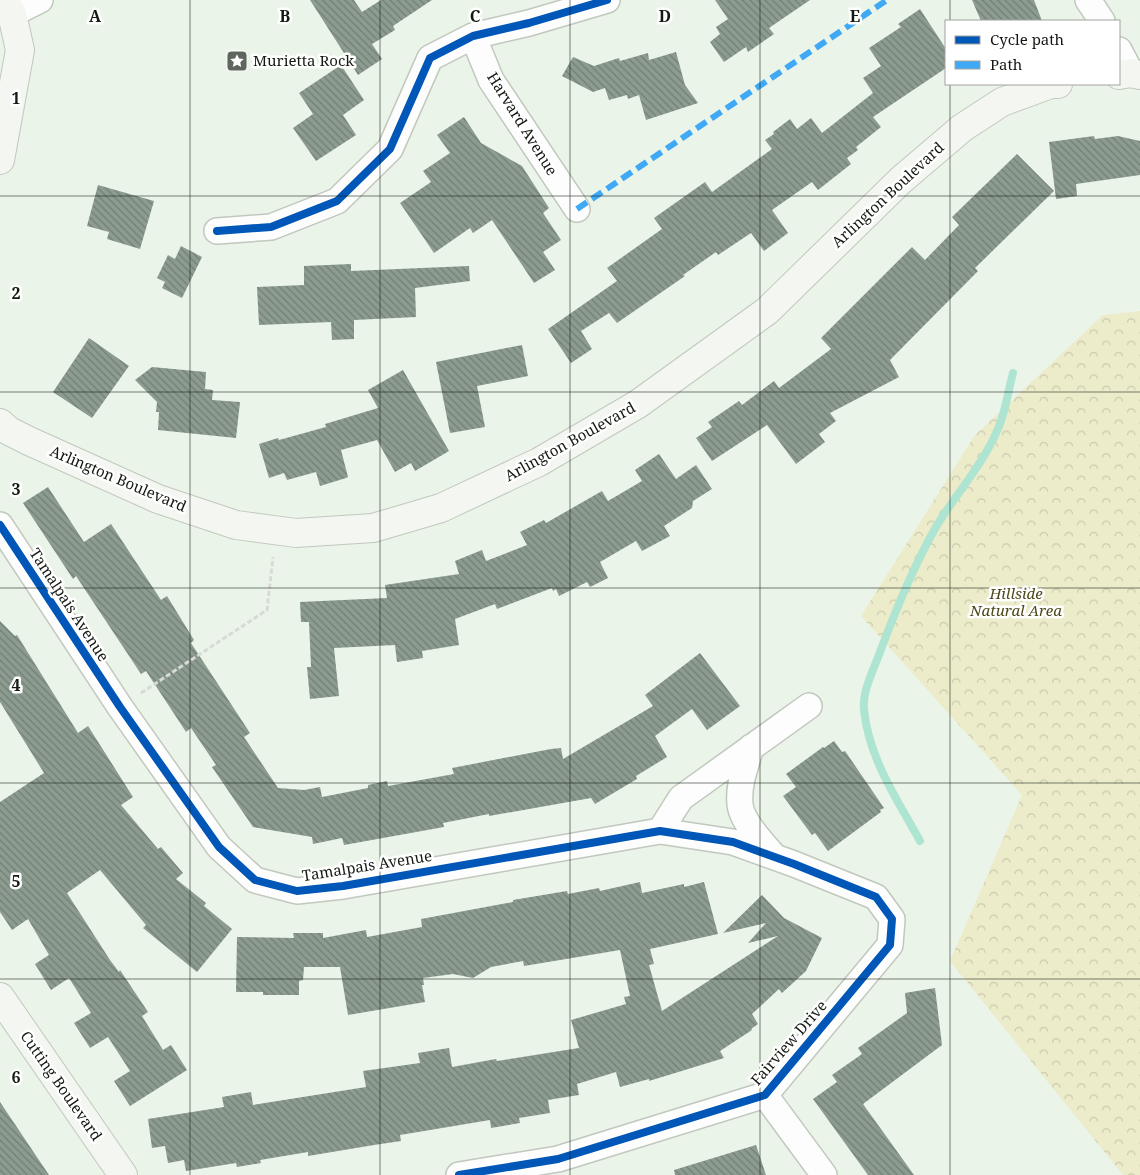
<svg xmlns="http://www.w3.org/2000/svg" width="1140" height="1175" font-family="'Noto Serif',serif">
  <defs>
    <pattern id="park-crowns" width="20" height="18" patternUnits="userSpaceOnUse" patternTransform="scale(1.25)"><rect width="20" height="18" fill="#ececcb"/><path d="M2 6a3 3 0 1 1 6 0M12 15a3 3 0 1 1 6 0" fill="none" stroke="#cacaad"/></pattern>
    <pattern id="building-back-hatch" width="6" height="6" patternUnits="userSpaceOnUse" patternTransform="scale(1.25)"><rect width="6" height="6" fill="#8d9c91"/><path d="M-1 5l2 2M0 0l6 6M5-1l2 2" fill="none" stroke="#727e75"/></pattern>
  </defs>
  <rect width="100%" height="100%" fill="#ebf4e8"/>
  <path fill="url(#park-crowns)" d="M1140,311v864h-17l-173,-214 72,-166 -161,-179 114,-181 128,-120z"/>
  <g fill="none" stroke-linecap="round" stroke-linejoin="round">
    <path stroke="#ade4d2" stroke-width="8" d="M920,841c-23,-42 -51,-82 -56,-131 -2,-19 10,-41 16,-58 16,-43 33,-85 56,-125 19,-32 46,-61 61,-96 8,-16 11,-40 16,-58"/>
  </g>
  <path fill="url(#building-back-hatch)" d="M310,0h44l8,12 19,-12h51l-39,26 2,4 -23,14 10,15 -24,16z
    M715,0h95l-41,28 5,6 -26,18 -2,-5 -22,15 -14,-20 10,-8 -4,-7 12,-8z
    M972,0h62l8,21h-61z
    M920,9l26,40v19l-73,49 8,10 -25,20 2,3 -11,8 4,6 -33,26 -6,-8 -40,28 16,23 -24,18 -13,-18 -33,22 -2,-3 -33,23 2,1 -68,47 -8,-10 -28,18 11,18 -21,14 -23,-34 69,-48 -10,-13 55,-39 -8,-11 51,-36 7,10 60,-43 -7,-9 9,-6 -1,-2 17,-13 7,10 14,-11 11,15 51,-40 -10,-15 18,-12 -12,-18 32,-21 -3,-3z
    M676,52l9,33 13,18 -52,17 -7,-25 -11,4 -1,-4 -18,5 -4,-12 -12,4 -31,-16 11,-19 21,9 25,-8 1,3 28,-8 1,7z
    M341,65l23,35 -21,15 13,20 -40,26 -23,-33 20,-14 -14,-21z
    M464,117l17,26 41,23 27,42 -6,5 18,27 -18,12 12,18 -21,13 -42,-63 -19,13 -3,-5 -36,25 -34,-50 31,-21 -8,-11 27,-18 -13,-18z
    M1094,136l1,3 23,-3 22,5v34l-64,9 1,12 -21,3 -7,-57z
    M1017,154l37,37 -79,77 3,3 -88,89 9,17 -69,36 6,8 -17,13 6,8 -29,22 -29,-39 -55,36 -16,-23 16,-11 -4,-5 31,-21 3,4 32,-24 5,7 52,-39 -10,-11 91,-91 13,13 34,-35 -7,-8z
    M98,185l56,16 -14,48 -33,-10 2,-7 -22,-6z
    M181,246l21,11 -20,41 -20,-10 3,-6 -8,-4 11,-23 7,4z
    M351,264v7l118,-5 1,15 -55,7 1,29 -62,3v19l-22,1 -1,-18 -72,3 -2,-38 47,-2v-19z
    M89,338l40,28 -37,52 -39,-26z
    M522,345l6,31 -51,10 8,41 -35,6 -14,-71z
    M152,367l54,5 -1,17 8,1 -1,10 28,2 -4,36 -78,-8 1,-18h-3l1,-10 -22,-22z
    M403,370l46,81 -34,20 -4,-8 -16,9 -18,-32 -36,10 7,27 -2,1 -26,8 -4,-14 -29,8 -3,-7 -15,5 -10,-34 19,-6 1,2 47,-13 -1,-3 53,-16 -10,-18z
    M659,454l17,25 20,-14 16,24 -19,12 -1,7 -28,18 6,10 -28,15 -6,-10 -36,21 8,16 -18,9 -3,-5 -28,14 -3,-7 -3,2 -1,-3 -55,21 -2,-5 -40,15 4,26 -37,6 1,7 -26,4 -2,-17 -61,3 5,48 -29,3 -3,-32h4l-2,-45h-8l-1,-20 87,-4 -2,-13 74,-11 -4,-13 27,-11 4,11 41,-16 -7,-13 24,-12 2,3 56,-32 6,10 34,-20 -7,-11z
    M48,487l36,55 27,-18 50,76 6,-4 27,44 -3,3 59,90 -6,4 34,51 26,2 16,-3 2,10 46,-9v-3l19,-4 1,5 66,-12 -2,-6 99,-19 10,-1 2,11 90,-53 -8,-11 55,-42 40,53 -33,24 -15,-21 -37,27 12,21 -31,19 1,3 -42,25 -4,-6 -102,18v-2l-46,9 1,4 -100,18 -2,-7 -29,6 -1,-7 -59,-10 -41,-60 4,-2 -25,-37 -5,4 -40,-61 -5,3 -65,-98 -3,3 -50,-76z
    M0,621l15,15 2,-1 61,98 10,-7 45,71 -12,8 37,44 3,-2 22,26 -7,6 30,24 -2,3 28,23 -35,43 -54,-44 3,-3 -46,-55 -33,23 43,67 9,12 1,-2 28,42 -6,4 21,34 8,-5 16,25 -57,36 -16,-25 16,-10 -22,-34 -18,11 -16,-25 17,-10 -22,-35 -18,12 -16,-26 14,-9 -21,-36 -16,11 -12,-18v-110l44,-29 -44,-71z
    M834,741l8,11 3,-1 39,57 -4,2 1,2 -53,39 -13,-18 -3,2 -29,-39 13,-9 -10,-13 37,-27 1,1z
    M640,882l2,11 42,-9v3l20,-5 14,52 -68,15 4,15 -5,1 13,46 116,-75 -30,7 18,-20 -43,10 39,-38 22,23 38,20 -16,33 -24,22 -3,-4 -27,25 6,10 -7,5 1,1 -32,21 4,7 -75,23v-2l-29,8 -4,-15 -39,12 2,11 -31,5 2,13 -31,5 1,5 -29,5 -1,-8 -90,15 1,6 -27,4 -66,11v-4l-48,8 1,3 -24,4 -1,-4 -50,8 -2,-11 -16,3 -3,-17 -13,2 -4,-29 76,-12 -2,-10 29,-5 2,13 113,-18 -3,-16 57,-8 -2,-10 31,-5 3,19 44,-8 1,2 82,-13 -8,-28 55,-16 -2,-7 6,-1 -10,-46 -96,16 -1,-5 -32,6 -18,11 -20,-4 -30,4 1,7h-2l3,17 -77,13 -8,-48h-36l-1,13 -4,1v14h-36v-3h-27l1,-55 57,1 -1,-5h30v5l43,-8 1,7 55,-10 -1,-8 92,-17v-2l54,-9 1,3 31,-6 1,3z
    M935,988l7,57 -79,59 51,71h-46l-55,-76 24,-17 -5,-7 30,-21 -4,-6 49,-35 -2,-20z
    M0,1102l49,73h-49z
    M756,1145l10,30h-91l-1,-5z"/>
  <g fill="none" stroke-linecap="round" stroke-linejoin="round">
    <g stroke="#c1c8be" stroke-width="28">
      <path id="street" d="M1088,0l14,21
        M12,14l28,-14
        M473,36l18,44 86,129
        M1119,50l12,23
        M217,231l54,-4 66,-26 53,-52 40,-91 43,-22 56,-13 78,-23
        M0,525l120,182 99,140 36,33 42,11 46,-5 317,-55 73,11 61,22 82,33 16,22 -2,26 -125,150 -207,64 -99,16
        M751,747c-5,19 -13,37 -11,57 1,16 22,39 33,51
        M660,831l21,-33 128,-92
        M765,1095l59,80"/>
    </g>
    <g stroke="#c1c8be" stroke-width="30">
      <path id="secondary" d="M1119,75l12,-2 9,2
        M0,160l20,-110 -8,-36 -8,-14
        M0,423l9,8 20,10 129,58 78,26 60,8 77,-5 68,-20 98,-46 99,-58 129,-93 134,-131 61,-52 40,-26 49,-18h7
        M0,997l123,178"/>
    </g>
    <path stroke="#d7dad6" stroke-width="3" stroke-dasharray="5 2.5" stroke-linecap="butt" d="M141,693l126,-83 6,-53"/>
    <use href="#street" stroke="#fcfdfc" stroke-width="25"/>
    <use href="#secondary" stroke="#f4f6f1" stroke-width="28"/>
    <path stroke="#3fa9f5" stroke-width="6" stroke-dasharray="12 6" stroke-linecap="butt" d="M577,209l310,-209"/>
    <g stroke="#fff" stroke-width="11">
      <path id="cycleway" d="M217,231l54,-4 66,-26 53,-52 40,-91 43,-22 56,-13 78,-23
        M0,525l120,182 99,140 36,33 42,11 46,-5 317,-55 73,11 61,22 82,33 16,22 -2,26 -125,150 -207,64 -99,16"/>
    </g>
    <use href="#cycleway" stroke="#0057b8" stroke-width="8"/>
  </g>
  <path fill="none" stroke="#141912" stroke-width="1" stroke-opacity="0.55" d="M190,0v1175M380,0v1175M570,0v1175M760,0v1175M950,0v21M950,84v1091M0,196h1140M0,392h1140M0,588h1140M0,783h1140M0,979h1140"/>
  <defs>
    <g id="sight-square" transform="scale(1.125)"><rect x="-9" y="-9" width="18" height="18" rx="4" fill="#5f665d" stroke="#fff"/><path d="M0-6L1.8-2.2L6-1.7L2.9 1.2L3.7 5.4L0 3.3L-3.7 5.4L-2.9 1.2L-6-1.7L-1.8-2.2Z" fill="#fff"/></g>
  </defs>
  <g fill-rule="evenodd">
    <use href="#sight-square" x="237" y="61"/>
  </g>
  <g text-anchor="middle" stroke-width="5" stroke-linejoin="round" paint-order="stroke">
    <g font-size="15" fill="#141912" stroke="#fff" text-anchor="start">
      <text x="253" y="66">Murietta Rock</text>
    </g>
    <g font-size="15" fill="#141912" stroke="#fff">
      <text transform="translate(522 124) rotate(58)" y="5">Harvard Avenue</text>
      <text transform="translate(888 195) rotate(-43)" y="5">Arlington Boulevard</text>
      <text transform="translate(570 442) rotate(-29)" y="5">Arlington Boulevard</text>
      <text transform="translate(118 479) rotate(23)" y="5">Arlington Boulevard</text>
      <text transform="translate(69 605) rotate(57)" y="5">Tamalpais Avenue</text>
      <text transform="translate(367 866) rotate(-9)" y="5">Tamalpais Avenue</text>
      <text transform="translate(789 1043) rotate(-49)" y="5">Fairview Drive</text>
      <text transform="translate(61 1086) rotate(55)" y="5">Cutting Boulevard</text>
    </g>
    <g font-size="15" font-style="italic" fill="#4e4719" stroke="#fff">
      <text x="1016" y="599">Hillside<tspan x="1016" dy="17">Natural Area</tspan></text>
    </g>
  </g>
  <g font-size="16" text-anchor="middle" font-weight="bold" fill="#141912" stroke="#fff" stroke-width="5" stroke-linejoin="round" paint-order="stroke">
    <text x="95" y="22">A</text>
    <text x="285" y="22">B</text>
    <text x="475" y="22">C</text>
    <text x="665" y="22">D</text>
    <text x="855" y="22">E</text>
    <text x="16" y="104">1</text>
    <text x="16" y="299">2</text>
    <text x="16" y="495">3</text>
    <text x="16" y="691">4</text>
    <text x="16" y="887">5</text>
    <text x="16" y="1083">6</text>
  </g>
  <rect x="945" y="20" width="175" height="65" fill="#ffffff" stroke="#a1a3a0"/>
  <rect x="955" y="36" width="25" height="8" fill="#0057b8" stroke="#a1a3a0"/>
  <text x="990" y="45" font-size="15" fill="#141912">Cycle path</text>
  <rect x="955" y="61" width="25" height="8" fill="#3fa9f5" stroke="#a1a3a0"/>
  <text x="990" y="70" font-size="15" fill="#141912">Path</text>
</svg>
